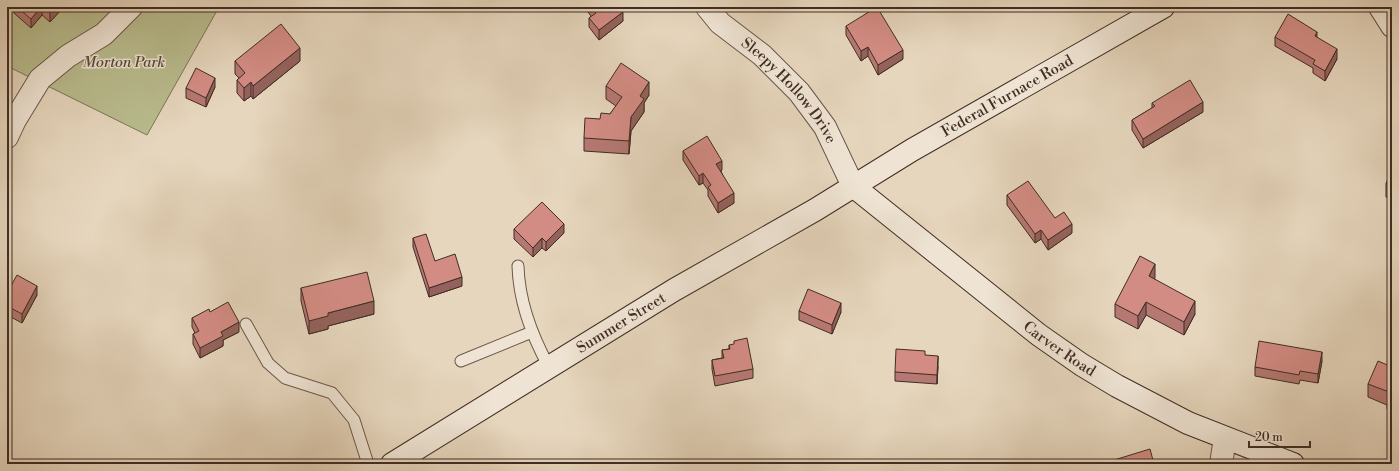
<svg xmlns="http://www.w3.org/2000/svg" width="1399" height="471" font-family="'Libre Bodoni',serif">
  <rect width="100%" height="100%" fill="#e6d6bd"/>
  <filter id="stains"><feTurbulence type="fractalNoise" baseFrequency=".005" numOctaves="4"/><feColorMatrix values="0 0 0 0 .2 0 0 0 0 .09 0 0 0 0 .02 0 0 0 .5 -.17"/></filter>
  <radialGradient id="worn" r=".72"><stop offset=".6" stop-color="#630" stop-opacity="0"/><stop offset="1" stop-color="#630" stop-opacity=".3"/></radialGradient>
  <path fill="#b9bc8e" stroke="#7c7459" d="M7,7h212l-72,128 -140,-69z"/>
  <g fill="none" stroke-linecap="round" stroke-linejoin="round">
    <g stroke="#6a574a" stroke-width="13">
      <path id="lane" d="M518,266c1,36 14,70 31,101
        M246,324l22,39 17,15 47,15 22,27 14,44
        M461,361l71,-29"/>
    </g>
    <g stroke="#6a574a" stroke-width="24">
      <g id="street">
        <path id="s1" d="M707,7l13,16 42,32 37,37 26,35 28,59"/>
        <path d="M1380,7l12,19"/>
        <path d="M7,137l8,-17 25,-41 28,-23 36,-22 27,-27"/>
        <path d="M1221,464l4,-26"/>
      </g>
    </g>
    <g stroke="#402d24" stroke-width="24">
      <g id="secondary">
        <path id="s2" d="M853,186l186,149 43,30 35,21 71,37 105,41"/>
        <path id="s3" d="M392,464l282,-174 141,-80 97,-60 251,-143"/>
      </g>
    </g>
    <use href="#lane" stroke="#efe4d4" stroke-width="11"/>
    <use href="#street" stroke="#efe4d4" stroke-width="22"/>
    <use href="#secondary" stroke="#efe4d4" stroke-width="22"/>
  </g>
  <path fill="#b57872" stroke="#402d24" d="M14,7h46v4l-10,11 -8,-7 -11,13 -17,-15z
    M584,7h35l4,14 -24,19 -10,-13v-9l2,-2z
    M846,26l57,33 -25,16 -10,-19 -7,5 -15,-26z
    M1275,37l42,1 20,21 -12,22 -12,-8v-5l-38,-22z
    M235,61h65l-47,38 -2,-3 -7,5 -7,-8v-13l2,-2 -4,-4z
    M606,86l43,9 -5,8v9l-13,19 -2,23 -45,-3v-13l16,-19 10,-5 6,-8 -10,-7z
    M215,87l-9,20 -20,-9v-10z
    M1152,103l51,9 -60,36 -11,-18v-10l20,-12z
    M683,151l39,19 -1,1 13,32 -16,10 -10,-17v-6l-5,-7 -4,2 -16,-25z
    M1392,169v31l-6,-3v-13z
    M1007,195l48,23 17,15 -24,17 -7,-11 -6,4 -28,-38z
    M514,229l50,4 -18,18 -4,-3 -9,9 -19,-18z
    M413,238l22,23 27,25 -33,11 -16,-50z
    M1155,278l-1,1 41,35 -11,21 -38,-20 -8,14 -23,-12v-13z
    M301,288l73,26 -46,12v3l-19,5 -8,-33z
    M7,293l30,2 -15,28 -15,-8z
    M799,311l42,1 -9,22 -33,-14z
    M210,312l29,20 -16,8v6l-23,12 -7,-14v-10l2,-1 -3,-6v-9z
    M729,345l24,24v9l-38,8 -3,-17v-9l10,-2v-8l7,-1z
    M925,355l13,11 -1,18 -42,-3v-9z
    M1322,361l-4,22 -18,-3 -1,4 -44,-8v-9z
    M1392,367v44l-5,-2v-4l-19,-8v-13z"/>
  <path fill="#94625c" stroke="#402d24" d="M41,7h1v8l-11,13v-9z
    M55,7h5v4l-10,11v-10z
    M623,12v9l-24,19v-10z
    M1317,32v9l-2,-5z
    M868,47v9l-7,5v-10z
    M300,48v13l-47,38v-13z
    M1337,49v10l-12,22v-10z
    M903,50v9l-25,16v-10z
    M215,78v9l-9,20v-9z
    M251,82v14l-7,5v-13z
    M649,82v13l-5,8v9l-13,19 -2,23v-13l2,-24 9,-21z
    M1203,102v10l-60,36v-9z
    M722,161v9l-6,3v-9z
    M703,173v10l-4,2v-9z
    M734,193v10l-16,10v-10z
    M564,224v9l-18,18v-9z
    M1072,224v9l-24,17v-10z
    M1041,230v9l-6,4v-9z
    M542,238v10l-9,9v-9z
    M1155,264v14l-6,11v-13z
    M462,277v9l-33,11v-9z
    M37,286v9l-15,28v-9z
    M374,301v13l-46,12v3l-19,5v-13l19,-8z
    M1195,301v13l-11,21v-13z
    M1146,302v13l-8,14v-13z
    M841,303v9l-9,22v-9z
    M239,322v10l-16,8v6l-23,12v-10l21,-16z
    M1322,352v9l-4,22v-9z
    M938,356v10l-1,18v-9z"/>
  <path fill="#d38c84" stroke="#402d24" d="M17,7h24l-10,12z
    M44,7h11l-5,5z
    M591,7h28l4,5 -24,18 -10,-12 7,-5z
    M877,7l26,43 -25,15 -10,-18 -7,4 -15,-25z
    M1288,14l29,18 -2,4 22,13 -12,22 -12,-7 2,-4 -40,-23z
    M281,24l19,24 -47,38 -2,-4 -7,6 -7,-8 8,-7 -10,-12z
    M621,63l28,19 -9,14 4,3 -13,18 -2,24 -45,-3 1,-20 15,1 1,-6 9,1 12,-17 -16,-11z
    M196,68l19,10 -9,20 -20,-10z
    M1190,80l13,22 -60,37 -11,-19 23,-14 -3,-3z
    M707,136l15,25 -6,3 18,29 -16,10 -10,-16 3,-2 -8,-12 -4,3 -16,-25z
    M1392,169v18l-6,-3z
    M1028,181l27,37 9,-6 8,12 -24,16 -7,-10 -6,4 -28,-39z
    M542,202l22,22 -18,18 -4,-4 -9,10 -19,-19z
    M426,234l9,27 20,-7 7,23 -33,11 -16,-50z
    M1140,256l15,8 -6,12 46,25 -11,21 -38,-20 -8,14 -23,-12z
    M367,272l7,29 -46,12v3l-19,5 -8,-33z
    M17,275l20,11 -15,28 -15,-8v-13z
    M808,289l33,14 -9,22 -33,-14z
    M228,302l11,20 -18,10 2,4 -23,12 -7,-14 6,-3 -7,-13 17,-9 1,3z
    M747,338l6,31 -38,7 -3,-16 12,-2 -2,-8 8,-1 -1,-4 5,-1v-3z
    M1259,341l63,11 -4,22 -18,-3 -1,4 -44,-8z
    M896,349l29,2v4l13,1 -1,19 -42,-3z
    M1378,361l14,6v31l-5,-2 2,-4 -21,-8z
    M1150,449l4,15h-53z"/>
  <g text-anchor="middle" stroke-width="3" stroke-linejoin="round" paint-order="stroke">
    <g font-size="15" font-style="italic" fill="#584a39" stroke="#efe4d4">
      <text x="124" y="67">Morton Park</text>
    </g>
    <g font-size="15" fill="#402d24" stroke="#efe4d4">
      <text dy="5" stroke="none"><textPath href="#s1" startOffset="118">Sleepy Hollow Drive</textPath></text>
      <text dy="5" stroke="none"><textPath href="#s3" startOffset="717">Federal Furnace Road</textPath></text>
      <text dy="5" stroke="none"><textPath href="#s3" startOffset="269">Summer Street</textPath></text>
      <text dy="5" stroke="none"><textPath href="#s2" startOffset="263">Carver Road</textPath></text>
    </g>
  </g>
  <rect width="1399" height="471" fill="none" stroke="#e6d6bd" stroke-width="24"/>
  <rect x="8" y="8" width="1383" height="455" fill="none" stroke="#402d24" stroke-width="2"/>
  <rect x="12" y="12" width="1375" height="447" fill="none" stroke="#402d24"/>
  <path d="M1249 441v6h61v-6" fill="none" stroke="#402d24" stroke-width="2"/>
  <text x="1255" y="441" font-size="12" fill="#402d24" stroke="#efe4d4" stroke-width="3" paint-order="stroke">20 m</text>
  <rect width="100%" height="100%" filter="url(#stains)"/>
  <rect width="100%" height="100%" fill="url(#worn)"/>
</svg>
